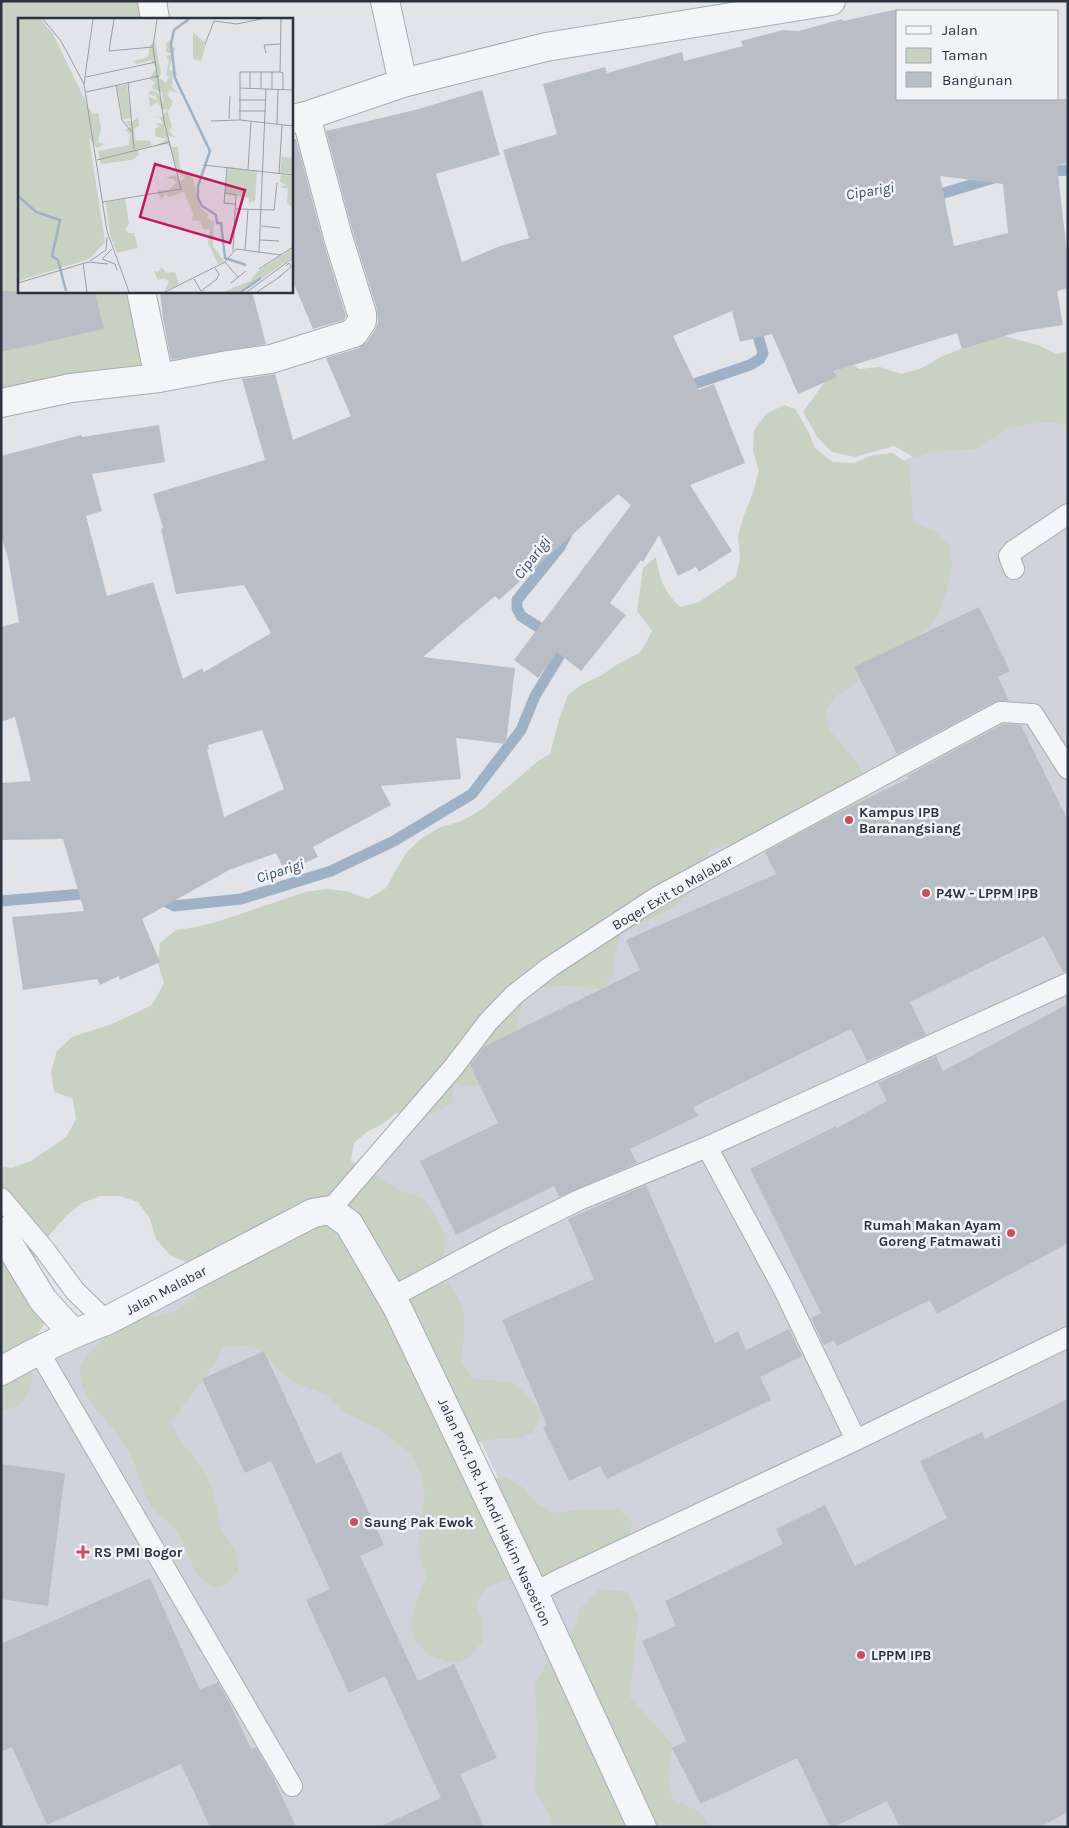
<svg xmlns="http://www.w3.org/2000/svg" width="1069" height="1828" font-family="Karla,sans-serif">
  <rect width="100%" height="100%" fill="#e2e4e9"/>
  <path fill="#d0d3db" d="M1068,415v1412h-416l-104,-241 -138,-299 -53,-108 548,-719 96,-38z
    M330,1210l304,617h-633v-456z"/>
  <path fill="#c7d2c3" d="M1,1h144l3,18h-129v272h132l16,71 -166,30z
    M1004,336l34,9 19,9 11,-3v74l-19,-3 -19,2 -21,4 -35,21 -41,3 -18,6 -21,-12 -39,11 -23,-5 -14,-14 -15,-26 21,-29 16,-15 14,-3 5,4 21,-2 21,7 21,-6 19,-11 41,-17z
    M784,405l11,4 13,22 7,17 18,14 21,1 19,-8 20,-2 17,12 3,58 21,8 16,15 2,20 -5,24 -7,20 -9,16 -33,25 -33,19 -11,15 -18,11 -11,15 5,19 26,32 10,17 3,41 -45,37 -77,-9 -20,-5 -18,8c-1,6 -1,14 -4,19 -13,35 -54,48 -84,64l-7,22v19l-13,14c-29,-3 -46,-7 -74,4l-8,20 -3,19 -24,51 -18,3 -20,-2 -3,19 -17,10 -19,-2 -19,2 -15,12 -13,6 -14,12 -3,18 52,31 20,6 13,19 8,19 -2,39c28,31 24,48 19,87l11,17 40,3 15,13 14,16 -7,21 -19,7h-19l-20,4 10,35h20l18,10 12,15 18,10 21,-3 43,-1 15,13 -6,18 -82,39 -40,1 -18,7 -11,16 6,19v20l-12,15 -16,7 -25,-9 -14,-14 -4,-20 6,-22 9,-22 -6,-21 -1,-21 6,-41 -4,-20 -10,-20 -32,-25 -36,-18 -17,-16 -35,-14 -15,-14 -12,-16 -22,-6 -19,3c-13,27 -36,49 -52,75l9,17 25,33 8,18 9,41 13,19 4,19 -10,13 -11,5c-29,-10 -26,-34 -41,-57 -7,-10 -21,-15 -27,-26 -11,-19 -13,-41 -24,-59 -13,-21 -47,-49 -46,-73 0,-15 15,-24 23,-34 4,-5 7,-11 11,-15 5,-5 14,-8 20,-12l19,5 19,-5 19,-10 11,-20 -13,-18 -19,-9 -14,-16 -6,-20 -12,-17 -19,-6h-19l-18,7 -14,11 -25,28 -8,16 14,37 2,19 -23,35c7,27 8,56 -27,62v-245l10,2 20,-7 35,-24 10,-18 -3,-20 -19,-7 -3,-20 6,-21 15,-14 40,-13 40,-19 12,-22 -6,-19 2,-21 16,-13 20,-3 24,-6 85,-29 21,-3 20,2 22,8 18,-11 20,-35 17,-16 18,-10 21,-6 20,-12 56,-48 12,-7 9,-34 9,-25 13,-10 21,-10 14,-10 25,-13 11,-21 -15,-20 6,-43 13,-11c4,24 7,32 24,50l19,-5 37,-25 4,-19 -2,-22 6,-21 9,-22 6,-23 -6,-19 1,-21 12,-16z
    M599,1589l29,3 10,25 -8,80 43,48 -5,28 4,26 27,12 11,16h-158l-2,-13 -15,-23 2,-59 -2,-49 15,-24 21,-21 9,-29z"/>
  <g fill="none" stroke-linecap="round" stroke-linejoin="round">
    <path stroke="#9fb1c7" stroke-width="11" d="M1042,172l26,-2
      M930,196l14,-3 53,-16
      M682,388l68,-23 10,-6 3,-6 -9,-30
      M157,897l17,9 67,-7 90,-28 63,-30 78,-47 49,-64 14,-34 28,-46v-5l-4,-5 -38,-24 -4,-8v-8l43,-53 9,-17
      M1,901l93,-8"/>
  </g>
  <path fill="#b9bec6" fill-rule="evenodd" d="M898,9v90h170v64l-11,2 11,97v26l-11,3 6,34 -45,7 -56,17 -5,-16 -123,38 3,6 -39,17 -26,-60 -32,8 -8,-31 -59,25 26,54 15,-6 31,79 -55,22 42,66 -33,21 -3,-5 -18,9 -19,-41 -16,27 -2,-2 -31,43 16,12 -45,56 -24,-19 -19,26 -24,-18 117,-155 -13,-11 -119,106 -4,-4 -72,61 92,11 -9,76 -50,-6 5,41 -80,7 10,19 -78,42 5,10 -33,15 -9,-19 -47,17 -87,49 18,43 -40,18 -1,-4 -19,9 -3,-6 -74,11 -11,-73 72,-6 -21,-72 -62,1v-57l30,-2 -16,-64 -14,5v-95l18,-5 -11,-64 -7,-22v-80l80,-21 1,2 77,-12 6,37 -73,12 10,37 -16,5 21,80 46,-14 30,97 19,-11 2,4 67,-39 -27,-48 -68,9 -15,-65 2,-1 -10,-34 112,-34 -23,-81 33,-5 18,66 58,-24 -25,-58 33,-10 8,-6 8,-12 3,-8 -1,-13 -24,-76 -27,-102 89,-21 67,-20 18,65 -64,19 26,88 38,-16 29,-8 -26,-88 54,-16 -14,-50 62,-17 2,6 75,-21 2,9 59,-15 -2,-5 42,-11 16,1 43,-12 1,2zM940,176l63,8 5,49 -54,13zM262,730l22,59 -60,28 -17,-68h2l-1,-4z
    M296,139l27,102 23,75 -2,4 -31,9 -22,-52v-137z
    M1,291h94l9,38 -103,23z
    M160,291h92l14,53 -95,16 -8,-41z
    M979,607l31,64 -12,6 11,24 -15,1 -97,52 -43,-87z
    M1003,724l18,1 47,96v150l-5,1 -19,-36 -134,66 16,33 -59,26 -16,-32 -158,78 5,9 -68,33 7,14 -78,34 -5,-11 -98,49 -36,-74 78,-38 -28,-58 15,-19 155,-76 -14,-30 150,-66 -11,-22 67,-36 77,-38 -2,-2z
    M1068,1004v239l-131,71 -7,-14 -93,46 -3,-6 -10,5 -13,-27 10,-5 -71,-144 86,-43 1,2 50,-27 -9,-18 58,-27 7,15z
    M646,1185l69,158 23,-12 8,19 43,-21 13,27 -42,21 11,23 -164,79 -7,-13 -31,15 -26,-54 4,-2 -45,-105 92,-41 -26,-60z
    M264,1351l52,113 25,-12 43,93 -24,11 58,125 36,-17 43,94 -37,16 24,53h-105l62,-29 -56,-122 -36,17 -43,-93 24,-11 -59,-128 -26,12 -43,-94z
    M1068,1399v413l-28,15h-140l-13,-26 -53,26h-4l-33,-69 -96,46 -29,-56 14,-7 -44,-100 34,-15 -11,-25 118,-57 -7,-15 49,-24 30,61 92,-48 -27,-57 62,-29 3,7z
    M1,1464l64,9 -17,133 -47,-7z
    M150,1578l50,112 18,-8 12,22 21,45 5,-2 16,28 24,52h-86l-29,-63 -134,61 -35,-78 -11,5v-108z"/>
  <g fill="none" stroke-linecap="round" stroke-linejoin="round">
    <g stroke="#a7abb3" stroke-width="22">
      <path id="service" d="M1014,569l-5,-13 4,-5 55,-37
        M707,1147l76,141 73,152
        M1,1198l43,51 31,42 31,30
        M330,1210l122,-141 36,-47 26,-27 36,-28 107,-70 343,-185 33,2 35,55
        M392,1297l112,-60 75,-37 128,-53 361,-164
        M38,1350l254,436
        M534,1593l22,-12 300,-141 212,-103"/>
    </g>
    <g stroke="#a7abb3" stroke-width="30">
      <path id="minor" d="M152,1l3,18
        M385,1l18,82
        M291,119l15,-3 97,-33 143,-36 285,-46
        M141,291l18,87
        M1,403l70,-15 88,-10 69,-13 43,-6 83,-26 8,-12v-7l-24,-77 -32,-121
        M1,1231l42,69 30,33"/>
    </g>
    <g stroke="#a7abb3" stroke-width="30">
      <path id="tertiary" d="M1,1371c35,-20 67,-36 105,-50l207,-108 17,-3 19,14 48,83 137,286 108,234"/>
    </g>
    <use href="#service" stroke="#f4f5f8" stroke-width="20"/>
    <use href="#minor" stroke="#f4f5f8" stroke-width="28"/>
    <use href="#tertiary" stroke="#f4f5f8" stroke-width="28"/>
  </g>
  <g fill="#c5505e" stroke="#f1f3f7" stroke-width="2">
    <circle cx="849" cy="820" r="5"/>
    <circle cx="926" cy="893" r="5"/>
    <circle cx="1011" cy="1233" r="5"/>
    <circle cx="354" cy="1522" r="5"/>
    <path d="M80.5 1544.5h5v5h5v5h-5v5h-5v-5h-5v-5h5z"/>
    <circle cx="861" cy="1655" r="5"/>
  </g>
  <g text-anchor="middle" stroke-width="5" stroke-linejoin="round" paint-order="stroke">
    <g font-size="14" font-weight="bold" fill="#2b3240" stroke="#f1f3f7" text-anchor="start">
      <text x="859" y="817">Kampus IPB<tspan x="859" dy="16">Baranangsiang</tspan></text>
      <text x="936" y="898">P4W - LPPM IPB</text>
      <text x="1001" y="1230" text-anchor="end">Rumah Makan Ayam<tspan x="1001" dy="16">Goreng Fatmawati</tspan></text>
      <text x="364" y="1527">Saung Pak Ewok</text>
      <text x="94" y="1557">RS PMI Bogor</text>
      <text x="871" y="1660">LPPM IPB</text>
    </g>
    <g font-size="14" fill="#2b3240" stroke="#f1f3f7">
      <text transform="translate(672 892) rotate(-30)" y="5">Boqer Exit to Malabar</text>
      <text transform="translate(166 1290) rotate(-28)" y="5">Jalan Malabar</text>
      <text transform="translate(495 1512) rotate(65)" y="5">Jalan Prof. DR. H. Andi Hakim Nasoetion</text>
    </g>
    <g font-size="15" font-style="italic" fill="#385071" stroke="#f1f3f7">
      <text transform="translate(870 191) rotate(-9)" y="5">Ciparigi</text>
      <text transform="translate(532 558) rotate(-52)" y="5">Ciparigi</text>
      <text transform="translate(280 871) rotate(-17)" y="5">Ciparigi</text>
    </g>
  </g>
  <g transform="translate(18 18)">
    <rect width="275" height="275" fill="#e2e4e9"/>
    <path d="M0,1h23l12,15 37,76 2,4 6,-1 3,15 -3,14 7,2 -8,4 -8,-10 16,104 -16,17 -71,22zM175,14l13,12 -5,17 -8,-2zM153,21v7l4,2 -6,21 3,2 3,-2 3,6h-5l-1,12 6,6 -8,-2 -3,3 6,8 -4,8 -8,-1 -3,-7 -8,5 -1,-11 8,5 -1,-5 -8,-2 2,-4 8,3 6,11 -2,-11 -11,-5 4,-5 -5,-4 6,-11 -5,-8 -14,4 -3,-3 14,-4 2,-12 5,-4 6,32 -2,5 7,5 4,-7h-4l3,-15 -3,-4 6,-3 -6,-2v-8zM109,67l4,33 -6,1h-2l-6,-33zM149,92l5,16 -3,4 6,8 -7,-3 1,7 3,5h6l2,21 13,10 7,29 8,7 -1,4 7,4 -1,24 11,15 -6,3 -10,-21 2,-14h-6l-5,-8h-7l1,-8 -9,-21 -16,5 -2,-4 -5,7 -4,-10h11l8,-7 -3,-4 -8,-1 11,-3 3,7 6,-4 -7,-5 -7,-25 -4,-4 -13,3 13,-8 -12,-3v-7l4,-3 -4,-3 8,1 -4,-7 -5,-1 8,1zM120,99l1,9 -5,3 1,11 15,1 2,5 -14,3 1,6 -7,5 -31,4 -3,-13 31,-6 1,-11 -5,-4 5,-3 -5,-6h6v2zM264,139l11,1v16l-13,-1zM210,149l29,4 -2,30 -6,2v-5l-24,-5zM263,157l12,1v31l-6,-4 1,-14 -9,-2 7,-2 -6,-3zM107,181l4,25 -4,5 3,4h6l4,15 -21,5 -7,-19 -4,-32zM275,230v9l-51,35h-19l27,-11 8,-10zM144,249l4,6 9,-1 4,12 -14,7 4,-10 -5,-3 -6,2 -4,-9 4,1z" fill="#c7d2c3"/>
    <path fill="none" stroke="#9fb1c7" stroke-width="2.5" d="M171,1l-15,11 -3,14 4,34 35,73 -12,35v12l4,8 14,9 1,8h4l4,35 21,7M0,178l18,16 24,8 -8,36 6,4 8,31M223,274l20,-14"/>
    <path fill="none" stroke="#999da5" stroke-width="1" d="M25,1l18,22 23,43M75,1l-9,65 23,147 22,61M96,1l-5,32 44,-4M263,1l-1,53 3,1v16M187,26l9,-23 23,3 24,-5M248,35l-2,-8 16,-1M254,54v17M68,59l70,-15M110,64l6,67M98,67l6,35 9,11M221,70l54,2M232,71v-17M243,71v-17M68,74l73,-16M221,82h27M221,93h27M211,101l1,-23M222,102v-48h40M193,103l29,-1 53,6M259,106l1,-35M79,142l73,-18M185,147l90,10M209,149l-3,36 11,1M230,151l3,-47M261,156l3,-49M207,175l11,2 -3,56M85,184l78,-13 -17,-68 -11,-74 4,-28M218,191l38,1 3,-27M243,208l19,2M242,222l19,1M94,231l-10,10 13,5 2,6M227,233l3,-41M241,234l7,-163M72,243l16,-11 1,-13M207,244l13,15M65,245l4,29M241,251l34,-22M260,260l13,-11 -2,-4 -3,3M176,261l7,12 16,-12 2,-5 -4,-6M0,265l70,-21 20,2M213,265l15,-12M147,274l60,-30 11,-13 45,6M229,274l46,-34M239,274l24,-16"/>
    <path fill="#c2185b" fill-opacity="0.15" stroke="#c2185b" stroke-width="2.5" d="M137,146l90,26 -15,53 -90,-26z"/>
    <rect width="275" height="275" fill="none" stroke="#2b3240" stroke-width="2.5"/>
  </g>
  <rect width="1069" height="1828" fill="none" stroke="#2b3240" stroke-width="5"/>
  <rect x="896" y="10" width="162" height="90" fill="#f1f3f7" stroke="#a2a6ae"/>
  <rect x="906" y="26" width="25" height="8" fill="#f4f5f8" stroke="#a2a6ae"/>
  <text x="942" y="35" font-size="15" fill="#2b3240">Jalan</text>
  <rect x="906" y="48" width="25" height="15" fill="#c7d2c3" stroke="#a2a6ae"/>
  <text x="942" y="60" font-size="15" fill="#2b3240">Taman</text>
  <rect x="906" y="72" width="25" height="15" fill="#b9bec6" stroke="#a2a6ae"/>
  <text x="942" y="85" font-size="15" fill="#2b3240">Bangunan</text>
</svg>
